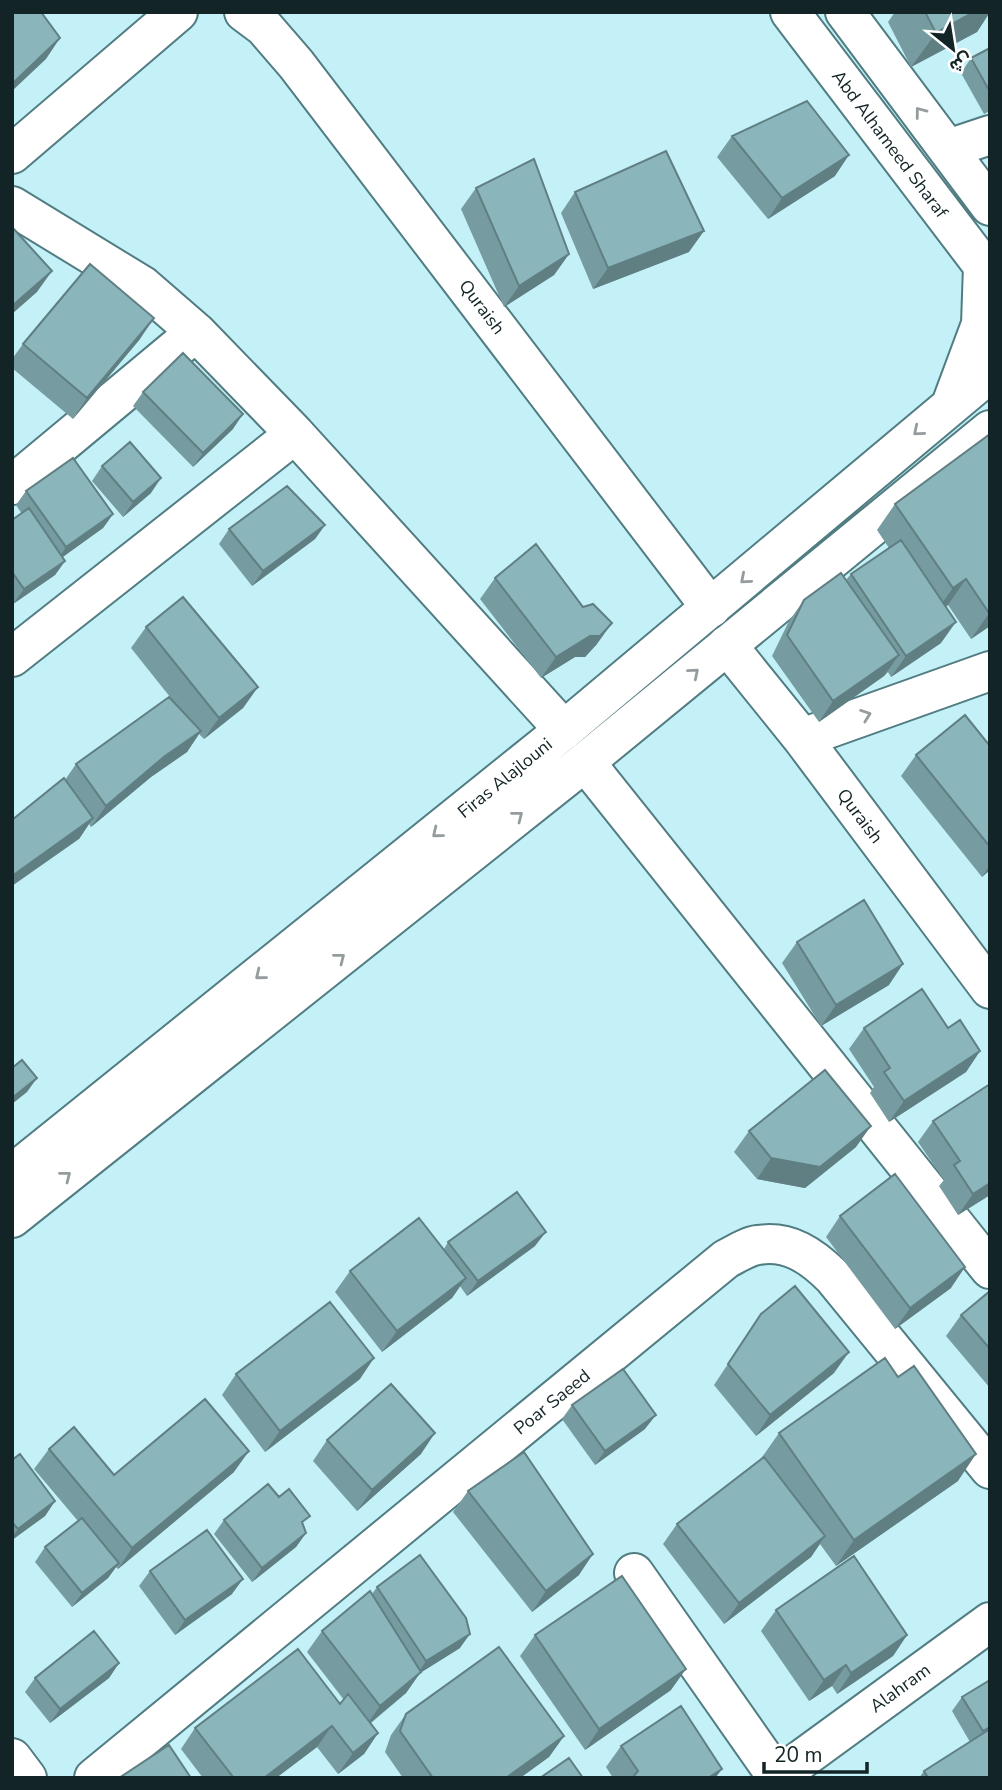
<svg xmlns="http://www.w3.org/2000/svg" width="1002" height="1790" font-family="'Nunito Sans',Vazirmatn,sans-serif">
  <rect width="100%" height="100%" fill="#c3f1f7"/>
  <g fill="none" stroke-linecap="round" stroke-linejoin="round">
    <g stroke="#517c82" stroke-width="42">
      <path id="minor" d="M244,12l20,15 32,37 415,544
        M948,149l42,-14
        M12,154l166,-142
        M12,206l131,80 53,46 99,102 269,296
        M12,485l184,-153
        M727,645l75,93 188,251
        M12,657l283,-223
        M802,738l188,-67
        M585,762l405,507
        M634,1573l143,204
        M12,1758l15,20
        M94,1778l632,-519c10,-5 22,-13 32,-14 31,-5 54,11 75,32l157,192
        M776,1778l214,-156"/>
    </g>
    <g stroke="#517c82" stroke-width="42">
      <path id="major" d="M790,12l200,263
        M845,12l145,194
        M952,402l29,-78 2,-58
        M12,1174l552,-444 426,-357
        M12,1218l573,-456 405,-332"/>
    </g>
    <use href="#minor" stroke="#fff" stroke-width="38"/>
    <use href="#major" stroke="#fff" stroke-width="38"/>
  </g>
  <path fill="#769ca1" d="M895,12h95l-13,20 -66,35 -23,-45z
    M990,48v63l-6,3 -23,-41 10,-15z
    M732,136l103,40 -67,43 -51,-62z
    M476,188l93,66 -15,21 -50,32 -43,-98z
    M575,192l114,60 -96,37 -32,-76z
    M140,339l-67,80 -61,-51v-9l11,-15z
    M143,392l90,37 -40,38 -60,-61z
    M990,434v192l-19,13 -23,-34 -3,2 -4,36 -50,34 -3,-5 -4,4 -65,46 -47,-66 17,-35 15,-21 42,-20 5,-6 38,-26 -12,-18 18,-26z
    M102,466l49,27 -28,24 -31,-36z
    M26,491l87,23 -10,14 -41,29 3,4 -10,14 -42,29 -1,-2v-82l10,-6 -6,-9z
    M325,525l-10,14 -63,47 -33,-42 10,-15z
    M495,578l102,66 -12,13h-10l-34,21 -61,-79z
    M146,627l112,60 -15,21 -39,31 -5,-5 -12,18 -36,25 -60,50 -2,-3 -10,15 -14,-59 11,-16 102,-57 -47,-59z
    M990,746v124l-8,7 -81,-101 15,-21z
    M797,942l92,43 -68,41 -39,-63z
    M864,1028h84l32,23 -14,21 -77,50 -19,-29 4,-6 -25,-38z
    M990,1084v111l-32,20 -19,-29 5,-6 -26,-38 15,-21z
    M749,1131l107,16 -51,41 -48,-9 -23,-27z
    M840,1216l111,72 -56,41 -69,-92z
    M448,1242l87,4 -68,50 -7,-10 -8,12 -70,54 -47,-60 15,-21 94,-22z
    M990,1291v97l-44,-52 15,-21z
    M761,1314l73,59 -78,63 -42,-51z
    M236,1374l124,5 -95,73 -43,-57z
    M572,1405l73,24 -50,36 -33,-46z
    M779,1433l179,48 -122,85 -16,-22 -9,13 -87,67 -61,-80 14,-20 83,-64z
    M327,1440l94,14 -64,57 -44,-50z
    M49,1449l65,26 120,-3 -116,97 -2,-2 -8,11 -36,29 -37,-45 10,-15 33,-26 -44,-52z
    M12,1460l43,41 -10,15 -33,24z
    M468,1491l111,84 -47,37 -79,-100z
    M224,1520l79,5 3,8 -10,14 -44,35 -38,-48z
    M150,1571l82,23 -57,41 -36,-49z
    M377,1587l83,61 -40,25 -14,20 -35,30 7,10 -14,21 -26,20 -21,-27 -41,31h-73l-22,-29 14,-21 145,-24 4,-4 -37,-48 15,-21 50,-37z
    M776,1610l131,25 -14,21 -56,38 -5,-8 -23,15 -48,-70z
    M535,1635l136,55 -86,60 -65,-94z
    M119,1663l-10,15 -59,45 -25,-31 10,-14z
    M990,1680v98h-71l5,-7 46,-29 -18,-31 10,-14z
    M406,1714l158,22 -15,21 -29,21h-117l-18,-26 6,-17z
    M621,1746l101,23 -7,9h-102l-7,-11z"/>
  <path fill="#607f83" d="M974,12h16l-13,20 -66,35 25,-34z
    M60,38l-14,21 -34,32v-7z
    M849,155l-14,21 -67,43 14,-21z
    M704,231l-15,21 -96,37 15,-21z
    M569,254l-15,21 -50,32 15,-21z
    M52,271l-15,21 -25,22v-8z
    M154,318l-14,21 -67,80 14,-21z
    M243,414l-10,15 -40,38 10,-14z
    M161,478l-10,15 -28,24 10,-15z
    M113,514l-10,14 -47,34 10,-15z
    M325,525l-10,14 -63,47 11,-15z
    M65,561l-10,14 -42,29 11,-15z
    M966,579l-18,26 -14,9 19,-26z
    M990,612v14l-19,13z
    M956,622l-15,21 -50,34 15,-21z
    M612,623l-15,21 -12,13h-10l-34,21 15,-21z
    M899,655l-15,21 -65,46 14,-21z
    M258,687l-15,21 -39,31 15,-21z
    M201,731l-14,21 -36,25 -60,50 15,-21 59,-50z
    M93,818l-14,21 -67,47v-10z
    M990,865v5l-8,7z
    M903,964l-14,21 -68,41 15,-21z
    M980,1051l-14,21 -77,50 15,-21z
    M37,1078l-10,14 -15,12v-6z
    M871,1126l-15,21 -51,41 -48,-9 14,-21z
    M990,1183v12l-32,20 15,-21z
    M546,1232l-11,14 -68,50 11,-15z
    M965,1267l-14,21 -56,41 15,-21z
    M466,1278l-14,20 -70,54 15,-21z
    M849,1352l-15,21 -78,63 14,-21z
    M374,1358l-14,21 -95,73 15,-21z
    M656,1415l-11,14 -50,36 10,-14z
    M435,1433l-14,21 -64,57 15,-21z
    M249,1451l-15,21 -116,97 14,-21z
    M976,1454l-18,27 -122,85 18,-26z
    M55,1501l-10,15 -33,24v-3l6,-8z
    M306,1533l-10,14 -44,35 10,-14z
    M825,1536l-14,21 -87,67 15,-21z
    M593,1554l-14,21 -47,37 14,-21z
    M119,1563l-11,15 -36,29 10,-14z
    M243,1579l-11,15 -57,41 10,-15z
    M470,1634l-10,14 -40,25 -14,20 -41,34 15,-21 36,-30 10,-15z
    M907,1635l-14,21 -56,38 14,-21z
    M119,1663l-10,15 -59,45 10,-14z
    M846,1665l-14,21 -23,15 15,-21z
    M686,1669l-15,21 -86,60 14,-21z
    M332,1726l-15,21 -41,31h-12z
    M378,1733l-14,21 -26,20 15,-21z
    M564,1736l-15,21 -29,21h-14z
    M722,1769l-7,9h-7z"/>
  <path fill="#89b5bb" stroke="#607f83" stroke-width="2" d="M12,12h29l19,26 -48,46z
    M925,12h49l-38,21z
    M990,48v44l-19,-34z
    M807,101l42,54 -67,43 -50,-62z
    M666,151l38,80 -96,37 -33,-76z
    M534,159l35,95 -50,32 -43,-98z
    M12,227l40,44 -40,35z
    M90,264l64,54 -67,80 -64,-54z
    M183,353l60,61 -40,39 -60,-61z
    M990,434v178l-1,1 -23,-34 -13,9 -58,-84z
    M130,442l31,36 -28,24 -31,-36z
    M73,458l40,56 -47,33 -40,-56z
    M287,486l38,39 -62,46 -34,-42z
    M29,508l36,53 -41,28 -12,-17v-52z
    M901,540l55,82 -50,34 -55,-82z
    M536,544l47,63 10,-3 19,19 -12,13h-10l-34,21 -61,-79z
    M841,573l58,82 -66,46 -46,-66 17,-35z
    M183,597l75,90 -39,31 -73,-91z
    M169,697l32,34 -36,25 -59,50 -30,-42z
    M965,715l25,31v101l-74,-92z
    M64,778l29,40 -81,58v-56z
    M864,900l39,64 -67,41 -39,-63z
    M922,989l26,39 12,-8 20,31 -76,50 -20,-29 6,-4 -26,-40z
    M22,1060l15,18 -25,20v-30z
    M825,1070l46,56 -51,41 -49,-9 -22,-27z
    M990,1084v99l-17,11 -19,-29 6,-4 -27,-40z
    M895,1174l70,93 -55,41 -70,-92z
    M517,1192l29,40 -68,49 -30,-39z
    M419,1218l47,60 -69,53 -47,-60z
    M795,1286l54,66 -79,63 -42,-51 33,-50z
    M990,1291v58l-29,-34z
    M330,1302l44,56 -94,73 -44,-57z
    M885,1358l13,19 16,-11 62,88 -122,86 -75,-107z
    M623,1369l33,46 -51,36 -33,-46z
    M391,1384l44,49 -63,57 -45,-50z
    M205,1399l44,52 -117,97 -83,-99 25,-22 40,48z
    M524,1452l69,102 -47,37 -78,-100z
    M20,1454l35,47 -37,28 -6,-7v-62z
    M764,1457l61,79 -86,67 -62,-79z
    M268,1484l11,13 10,-8 21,27 -8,6 4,11 -44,35 -38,-48z
    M82,1518l37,45 -37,30 -37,-46z
    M207,1530l36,49 -58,41 -35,-49z
    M420,1555l46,63 4,16 -44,27 -49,-74z
    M854,1556l53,79 -56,38 -5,-8 -22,15 -48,-70z
    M622,1576l64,93 -87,60 -64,-94z
    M370,1591l51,81 -41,34 -58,-75z
    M94,1631l25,32 -59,46 -25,-31z
    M499,1647l65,89 -58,42h-73l-33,-47 6,-17z
    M298,1649l42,55 8,-10 30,39 -25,20 -21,-27 -68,52h-30l-39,-50z
    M990,1680v47l-7,4 -21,-34z
    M681,1706l41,63 -14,9h-76l6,-7 -17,-25z
    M990,1729v49h-62l-4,-7z
    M169,1745l22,33h-72z
    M569,1758l14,20h-43z"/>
  <defs><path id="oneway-chevron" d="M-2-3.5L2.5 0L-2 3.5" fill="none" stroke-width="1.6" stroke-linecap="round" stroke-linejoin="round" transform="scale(1.75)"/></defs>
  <g stroke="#949c9d">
    <use href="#oneway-chevron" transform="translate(920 112) rotate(-127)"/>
    <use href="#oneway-chevron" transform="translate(918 431) rotate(140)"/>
    <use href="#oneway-chevron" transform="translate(745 579) rotate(139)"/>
    <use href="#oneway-chevron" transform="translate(694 673) rotate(-40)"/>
    <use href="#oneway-chevron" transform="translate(866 715) rotate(-20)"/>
    <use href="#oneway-chevron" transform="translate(518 816) rotate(-38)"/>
    <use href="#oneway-chevron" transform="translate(437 833) rotate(141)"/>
    <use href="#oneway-chevron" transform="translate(340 958) rotate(-38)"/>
    <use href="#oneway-chevron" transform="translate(260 975) rotate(141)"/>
    <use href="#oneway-chevron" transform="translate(66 1176) rotate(-38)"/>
  </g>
  <g text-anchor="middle" stroke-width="5" stroke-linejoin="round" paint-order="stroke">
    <g font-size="18" fill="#122426" stroke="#fff">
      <text transform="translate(890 144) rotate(53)" y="6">Abd Alhameed Sharaf</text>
      <text transform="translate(482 307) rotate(53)" y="6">Quraish</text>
      <text transform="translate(505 778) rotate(-39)" y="6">Firas Alajlouni</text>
      <text transform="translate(860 816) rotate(53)" y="6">Quraish</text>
      <text transform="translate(552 1402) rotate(-39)" y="6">Poar Saeed</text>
      <text transform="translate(900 1688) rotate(-36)" y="6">Alahram</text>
    </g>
  </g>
  <rect width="1002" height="1790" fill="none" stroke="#122426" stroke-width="28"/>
  <g transform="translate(953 49) rotate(150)" stroke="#ffffff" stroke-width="5" paint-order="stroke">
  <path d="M0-5L12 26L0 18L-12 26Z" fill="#122426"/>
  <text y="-10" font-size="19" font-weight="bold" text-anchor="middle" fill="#122426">ش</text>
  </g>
  <path d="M764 1762v10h103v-10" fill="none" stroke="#122426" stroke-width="3.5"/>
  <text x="774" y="1762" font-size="21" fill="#122426" stroke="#ffffff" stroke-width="5" paint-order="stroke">20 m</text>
</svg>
